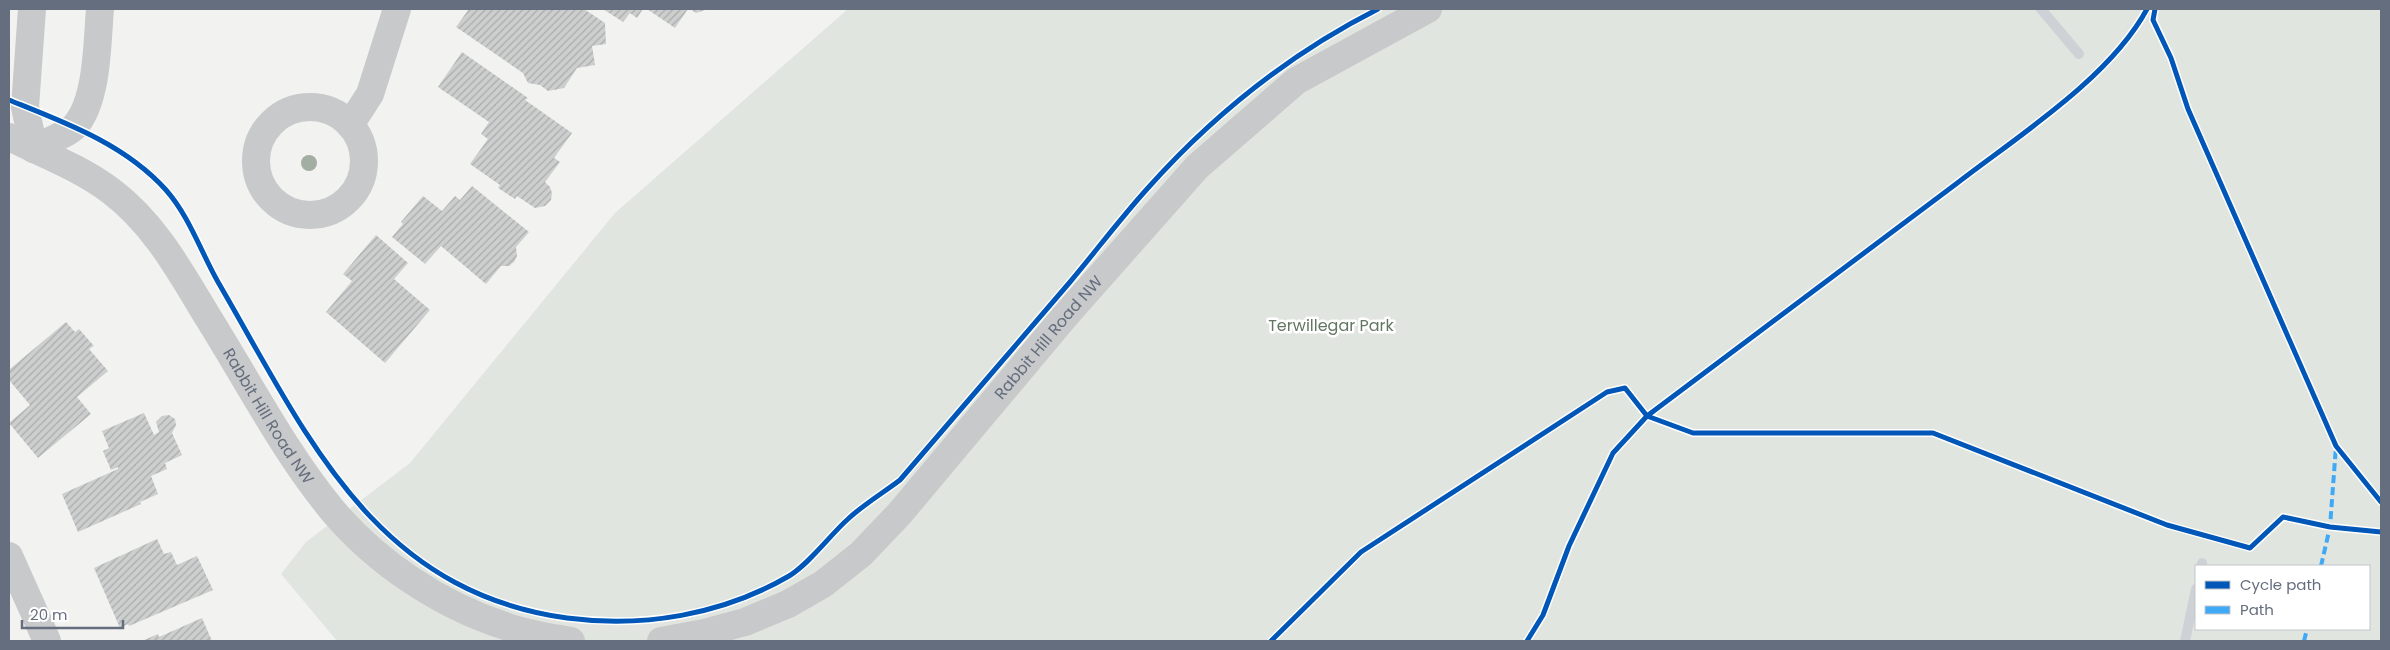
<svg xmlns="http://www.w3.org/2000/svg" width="2390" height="650" font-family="Poppins,sans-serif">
  <defs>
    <pattern id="building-hatch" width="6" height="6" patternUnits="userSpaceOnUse" patternTransform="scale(1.25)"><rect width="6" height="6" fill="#cdcece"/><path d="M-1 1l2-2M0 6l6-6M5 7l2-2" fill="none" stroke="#aaabac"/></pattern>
  </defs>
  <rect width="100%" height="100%" fill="#f2f2f1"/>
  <path fill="#e1e5df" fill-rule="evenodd" d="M848,9h1533v632h-2044l-56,-67 25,-32 104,-79 205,-250zM2196,566h173v63h-173z"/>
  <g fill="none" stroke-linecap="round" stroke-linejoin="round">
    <path stroke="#ced2d7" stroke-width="10" d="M2041,9l38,45
      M2201,566l1,-3
      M2185,641l11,-52"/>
  </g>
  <path fill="url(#building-hatch)" d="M469,9h115l21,14 1,21 -14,2 3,19 -18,3 -13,20 -16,3 -8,-6 -12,-2 -5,-10 -67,-46z
    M603,9h40l-6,9 -7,-5 -7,9z
    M647,9h41l-13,19z
    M690,9h18l-12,4z
    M462,52l66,46 -3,2 47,33 -18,25 6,4 -15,20 5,5 2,6 -1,7 -6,6 -10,2 -18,-12 -2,3 -17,-11 2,-3 -30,-21 18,-25 -7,-5 8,-12 -51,-35z
    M472,186l57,46 -13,15 1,9 -3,6 -5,4h-8l-15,18 -45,-38 -16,18 -33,-27 11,-13 -2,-2 22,-26 19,15 13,-15 5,4z
    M376,235l32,28 -14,16 36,31 -45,53 -59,-51 26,-31 -9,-7z
    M66,322l9,10 4,-3 15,17 -5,3 19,22 -31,26 14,17 -53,44 -29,-35 21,-18 -21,-25v-8l1,-3z
    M144,413l10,22 5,-3 -3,-10 6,-6 7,-1 6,4 1,6 -4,8 10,22 -17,8 2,6 -16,7 7,18 -18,8 1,2 -63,28 -16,-38 56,-25v-2l-7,3 -8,-19 6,-3 -7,-17z
    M157,539l7,15 7,-2 6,13 20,-9 16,34 -84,36 -1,-2 -8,4 -26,-60z
    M202,618l10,23h-70l16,-7 1,3z"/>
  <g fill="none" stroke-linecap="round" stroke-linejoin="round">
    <g stroke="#c8c9ca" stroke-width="28">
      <path d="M32,9l-7,98 9,42"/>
      <circle cx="310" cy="161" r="54"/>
      <path d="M350,125l20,-31 27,-85"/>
      <path id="s1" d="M34,149c26,12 53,24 77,42 44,33 70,82 98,128 40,64 76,134 124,192 44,52 107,94 172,115 21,8 44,11 66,15"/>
      <path d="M34,149c10,-6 34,-15 41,-23 23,-26 22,-84 25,-117"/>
      <path d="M9,556l38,85"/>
      <path id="s2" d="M661,641l43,-8 41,-11 43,-18 35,-20 38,-30 39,-41 166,-198 131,-148 99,-86 132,-72"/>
    </g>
    <path stroke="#c8c9ca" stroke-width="28" d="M9,137l25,12"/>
    <path stroke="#3fa9f5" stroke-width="4" stroke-dasharray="8 4" stroke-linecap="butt" d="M2321,566l9,-39 6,-81
      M2304,641l3,-12"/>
    <g stroke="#fff" stroke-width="8">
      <path id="cycleway" d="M2155,9l-2,11 18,38 17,51 148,337 45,56
        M9,100c55,22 116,44 157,90 23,26 35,62 52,92 88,151 154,309 349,336 76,10 155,-3 222,-42 21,-13 41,-41 59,-57 16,-15 35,-26 52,-39 57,-66 113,-132 170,-198 26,-31 50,-63 77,-93 65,-73 144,-136 231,-180
        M1271,641l90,-89 246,-160 18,-4 22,28 46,17h240l234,92 83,23 33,-31 47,10 51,5
        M1527,641l16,-26 26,-69 44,-93 34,-37c103,-78 206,-154 309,-232 62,-48 154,-106 191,-175"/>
    </g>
    <use href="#cycleway" stroke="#0057b8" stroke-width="5"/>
  </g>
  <circle fill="#a3aea3" cx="309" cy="163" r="8"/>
  <g text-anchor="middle" stroke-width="5" stroke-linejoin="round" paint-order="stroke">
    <g font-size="16" fill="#637663" stroke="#fff">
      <text x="1331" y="331">Terwillegar Park</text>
    </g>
    <g font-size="16" fill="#656e7e" stroke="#fff">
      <text dy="6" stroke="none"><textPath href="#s2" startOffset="508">Rabbit Hill Road NW</textPath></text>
      <text dy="6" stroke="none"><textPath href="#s1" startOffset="364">Rabbit Hill Road NW</textPath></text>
    </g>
  </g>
  <rect width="2390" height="650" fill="none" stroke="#656e7e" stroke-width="20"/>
  <rect x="2195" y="565" width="175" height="65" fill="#ffffff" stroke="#c1c5cb"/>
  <rect x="2205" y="581" width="25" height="8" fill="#0057b8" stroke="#c1c5cb"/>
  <text x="2240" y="590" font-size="15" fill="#656e7e">Cycle path</text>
  <rect x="2205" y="606" width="25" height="8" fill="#3fa9f5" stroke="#c1c5cb"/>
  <text x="2240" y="615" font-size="15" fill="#656e7e">Path</text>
  <path d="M22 620v8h101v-8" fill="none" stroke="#656e7e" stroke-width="2.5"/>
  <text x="30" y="620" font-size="15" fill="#656e7e" stroke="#ffffff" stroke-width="4" paint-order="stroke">20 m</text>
</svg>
